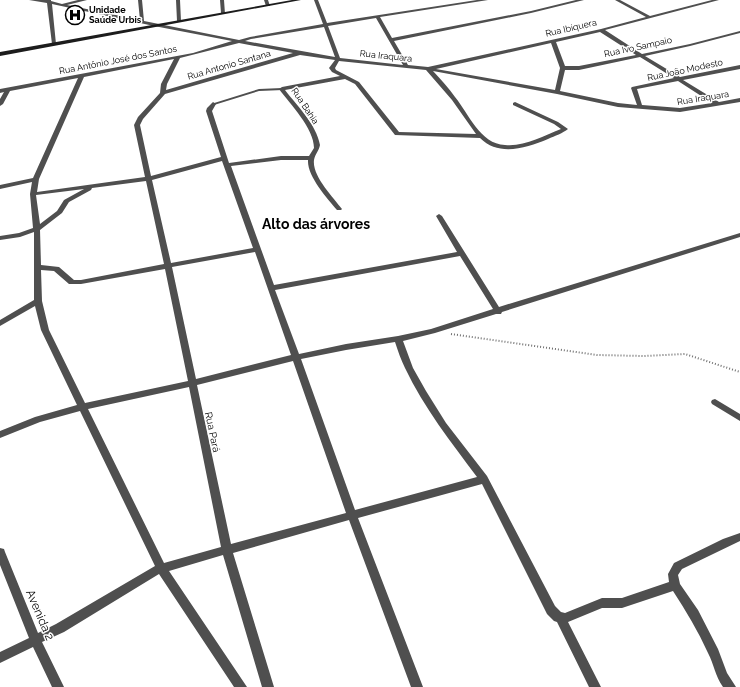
<svg xmlns="http://www.w3.org/2000/svg" width="740" height="687" font-family="Raleway,sans-serif">
  <rect width="100%" height="100%" fill="#fff"/>
  <g fill="none" stroke-linecap="round" stroke-linejoin="round">
    <path stroke="#717171" stroke-width="2" stroke-dasharray="1 2" stroke-linecap="butt" d="M451,334l146,21 47,1 41,-2 55,18"/>
    <path fill="#4f4f4f" fill-rule="evenodd" d="M282,88l2,1 -1,1 -24,1 -45,14 -3,-1 48,-15z"/>
    <path fill="#4f4f4f" fill-rule="evenodd" d="M29,0h22v1l11,3 16,-4h9l-20,5 73,15 -2,-20h4l2,21 95,19 11,-3 73,-13 -9,-24h4l9,23 150,-23h11l-108,17 12,21 139,-27 45,-11h8l-53,13 -137,28 14,24 20,2 173,-38 45,-12 -31,-17h5l30,16 62,-16h7l-114,30 37,24 48,-10 50,-13v2l-50,13 -45,10 35,21 60,-12v4l-57,11 36,22 21,-4v4l-60,10 -62,-5 -61,-13 -124,-23c8,9 16,17 22,26 14,17 25,47 50,48 19,2 38,-9 56,-16l-7,-5 -41,-19v-2l2,-1 43,20 10,7c-5,4 -13,7 -20,10 -22,9 -49,18 -68,-1l-85,-3 -40,-51 -10,-5 -60,11c13,17 31,34 35,55 -1,6 -5,9 -6,15 -2,16 19,37 28,49l-1,1h-4c-10,-12 -30,-34 -29,-50h-27l-50,6 43,119 183,-33 -21,-36 3,-2 3,2 57,91 241,-74v4l-238,75 -1,2h-5l-61,19 -32,8 10,27 13,23 20,32 41,53 68,130 6,6 4,1 37,-15h20l47,-16 -1,-8 6,-11 49,-24 17,-6v8l-58,28 -4,6 2,9 18,26 20,39 9,24 9,14h-13c-8,-11 -9,-23 -15,-34 -10,-22 -22,-42 -35,-62l-51,17h-20l-34,14 33,65h-12l-32,-65 -3,-1 -7,-7 -65,-130 -124,34 65,169h-12l-62,-167 -116,33 41,134h-12l-39,-132 -54,16 78,116h-13l-75,-113 -95,58 -22,10 22,45h-12l-19,-40 -33,16v-11l29,-14 -29,-73v-17l4,1 1,3 33,81 18,-9 99,-58 -75,-155 -40,11 -40,16v-7l35,-14 42,-12 -36,-75 -6,-24 -35,20v-6l34,-20v-68l-14,5 -20,3v-4l19,-3 14,-5 -3,-34 2,-12 -32,7v-4l33,-7 45,-100 -68,13 -7,13 -3,2v-7l4,-7 -4,1v-4l193,-36 39,-12 -78,-15 -102,-22 4,40 -2,1 -2,-1 -5,-41zM376,18l27,47 -63,-7 -12,-32zM324,27l11,30 -90,-16 6,-2zM600,32l36,23 -57,11h-14l-9,-24zM239,43l54,10 -127,37 1,-6 13,-26zM551,43l9,25 -5,22 -119,-21zM300,55l35,5 -6,8 3,4 8,4 -58,11 -3,2c11,15 35,39 35,59l-5,8h-28l-52,7 -17,-52 4,-7 -3,-2 -6,6 -1,3 15,46 -70,19 -11,-51 3,-6 22,-25zM640,57l34,21 -42,9 -1,1 6,17 -19,-2 -58,-12 5,-21h14zM174,59l-13,25 -1,9 -22,24 -4,8 11,52 -108,15 2,-13 45,-102zM339,61l87,9 26,30 24,34 -77,-2 -40,-50 -23,-12 -1,-2zM678,81l34,22 -32,5 -38,-3 -5,-16zM222,161l31,87 -82,15 -19,-83zM146,181l18,83 -83,16h-7l-15,-13 -18,-2 -1,-35 22,-17 7,-11 22,-12 1,-2zM84,189l-20,11 -7,11 -17,13 -4,-29zM255,252l36,103 -95,24 -24,-112zM460,256l33,53 -62,20 -33,7 -52,8 -47,10 -24,-64zM165,269l23,112 -103,22 -36,-73 -7,-29 -1,-31 13,1 15,13h12zM395,342c3,9 6,18 10,26 19,40 46,74 72,109l-122,33 -54,-151 45,-9zM293,361l53,152 -115,31 -34,-159zM189,387l32,160 -57,16 -76,-154z
      M176,0h4l1,21 -2,1 -2,-1z
      M220,0h4l1,14 -4,-1z
      M264,0h4l2,6h-4z
      M715,399l25,15v7l-28,-17 -1,-2 1,-2z"/>
    <path fill="#1c1c1c" fill-rule="evenodd" d="M292,0h9l-301,56v-4z"/>
  </g>
  <defs>
    <g id="hospital-ring" transform="scale(1)"><circle r="9.5" fill="#fff" stroke="#000" stroke-width="1.5"/><path d="M-5-5h3v3.5h4V-5h3V5h-3V1.5h-4V5h-3Z" fill="#000"/></g>
  </defs>
  <g fill-rule="evenodd">
    <use href="#hospital-ring" x="75" y="15"/>
  </g>
  <g text-anchor="middle" stroke-width="3" stroke-linejoin="round" paint-order="stroke">
    <g font-size="9" font-weight="bold" fill="#000" stroke="#fff" text-anchor="start">
      <text x="89" y="13">Unidade<tspan x="89" dy="10">Saúde Urbis</tspan></text>
    </g>
    <g font-size="9" fill="#000" stroke="#fff">
      <text transform="translate(571 28) rotate(-13)" y="3">Rua Ibiquera</text>
      <text transform="translate(638 47) rotate(-12)" y="3">Rua Ivo Sampaio</text>
      <text transform="translate(386 56) rotate(6)" y="3">Rua Iraquara</text>
      <text transform="translate(118 60) rotate(-11)" y="3">Rua Antônio José dos Santos</text>
      <text transform="translate(229 65) rotate(-16)" y="3">Rua Antonio Santana</text>
      <text transform="translate(685 70) rotate(-12)" y="3">Rua João Modesto</text>
      <text transform="translate(703 98) rotate(-9)" y="3">Rua Iraquara</text>
      <text transform="translate(305 106) rotate(56)" y="3">Rua Bahia</text>
    </g>
    <g font-size="10" fill="#000" stroke="#fff">
      <text transform="translate(213 432) rotate(78)" y="4">Rua Pará</text>
    </g>
    <g font-size="12" fill="#000" stroke="#fff">
      <text transform="translate(40 615) rotate(67)" y="4">Avenida 2</text>
    </g>
    <g font-size="14" font-weight="bold" fill="#000" stroke="#fff">
      <text x="316" y="229">Alto das árvores</text>
    </g>
  </g>
</svg>
